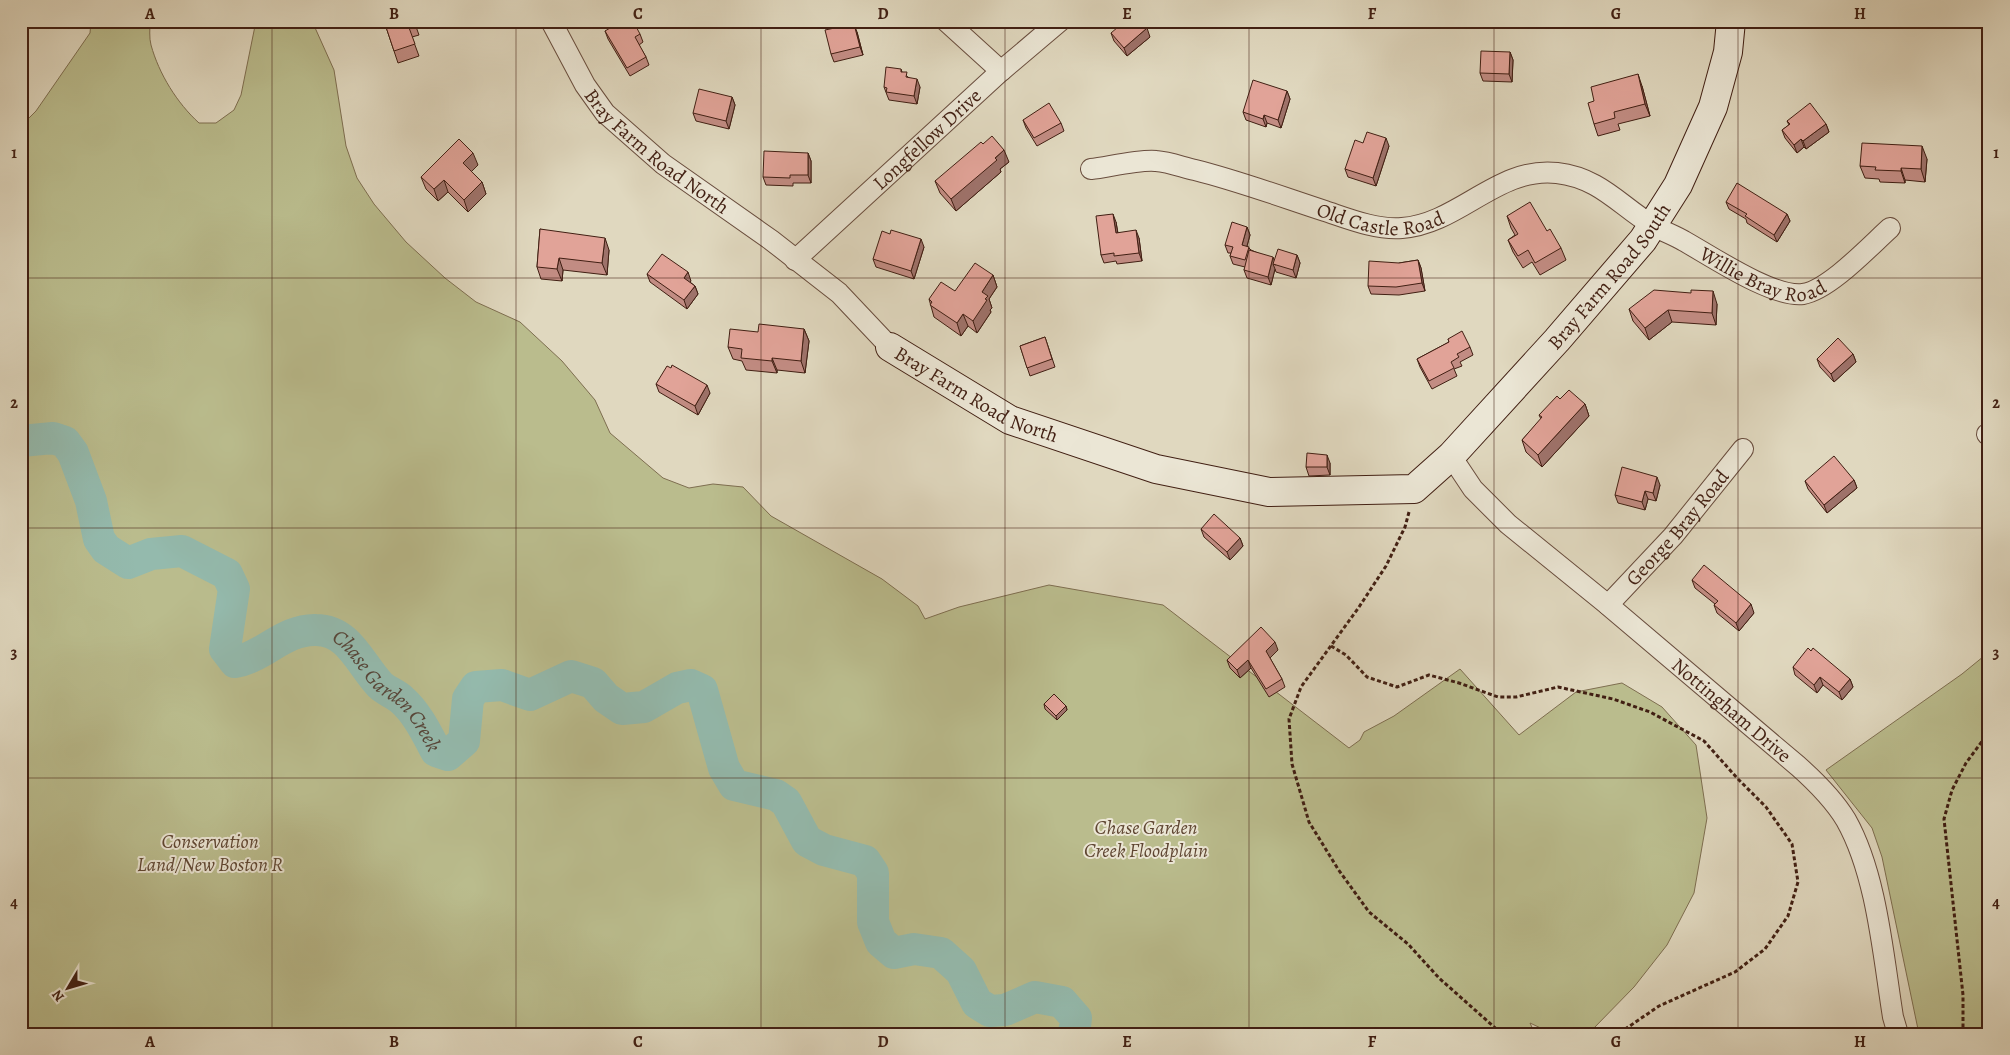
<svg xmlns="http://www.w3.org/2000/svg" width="2010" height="1055" font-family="Alegreya,serif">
  <rect width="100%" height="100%" fill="#e0d8bf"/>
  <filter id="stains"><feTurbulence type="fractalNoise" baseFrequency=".004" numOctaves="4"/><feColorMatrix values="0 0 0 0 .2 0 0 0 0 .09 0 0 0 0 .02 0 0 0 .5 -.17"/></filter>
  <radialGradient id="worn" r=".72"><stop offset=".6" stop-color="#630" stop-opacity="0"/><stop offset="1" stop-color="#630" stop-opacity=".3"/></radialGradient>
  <path fill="#babc8d" stroke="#7e6e50" d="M91,21h59c0,7 -1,17 1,24 8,29 26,58 48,78h17l18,-13 7,-15 15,-74h56l22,49 12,76 11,32 17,26 32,38 39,36 31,24 44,20 42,39 33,39 15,33 53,45 26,10 24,-4 30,3 28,29 111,63 36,27 7,13 34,-12 90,-22 114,20 186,143 11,-8 4,-8 30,-16 66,-47 59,66 57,-43 46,-9 40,24 34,38 11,73 -13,75 -27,52 -33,42 -41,42 -46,2 -17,-8 5,11h-1514v-908l15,-15 54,-78z
    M1989,652v382h-70l-37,-177 -10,-29 -46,-58 136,-96z"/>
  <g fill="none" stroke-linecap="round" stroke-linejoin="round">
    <path stroke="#94baad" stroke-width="32" id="s1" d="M21,441l32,-3 12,4 8,11 18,48 8,38 7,10 22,14 23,-9 31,-3 45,23 7,15 -9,60 10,13c29,-5 49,-33 81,-32 33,0 44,34 64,55 6,6 16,9 22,15 15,13 25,34 34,51l12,4 16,-14 4,-42 8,-12 26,-2 28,10 41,-19 22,7 13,15 16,11 22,-2 33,-19 14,-3 11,5 22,78 10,17 42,10 10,7 21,39 17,9 41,11 8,12v49l8,20 13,11 20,-4 27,4 20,18 16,32 13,8 15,-1 30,-13 27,5 14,16 -2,16"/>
    <g stroke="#694d3e" stroke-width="22">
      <g id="street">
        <path id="s2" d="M551,21l34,64 20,28 58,51 108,76 68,53 51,54"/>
        <path d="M946,21l55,50"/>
        <path id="s3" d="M1091,169c17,-2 50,-10 65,-8 13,1 26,6 39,9 44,11 87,27 130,41 24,8 51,19 77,17 57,-4 96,-62 155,-55 43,5 62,32 95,52 10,6 22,10 32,16 27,15 89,57 119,53 26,-4 67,-48 87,-66"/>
        <path id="s4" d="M795,260l206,-189 59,-50"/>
        <path d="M1987,434l2,-1"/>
        <path id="s5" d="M1451,456l22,33 35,35 100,81 190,161c18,16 36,34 48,54 31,55 37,135 47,197l5,17"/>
        <path id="s6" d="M1608,605l65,-69 70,-87"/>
      </g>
    </g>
    <g stroke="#411f13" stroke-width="30">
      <g id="secondary">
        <path id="s7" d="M890,347l120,73 146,49 113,23 145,-3 37,-33 106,-116 86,-100 35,-55 35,-78 15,-55 3,-31"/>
      </g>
    </g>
    <path stroke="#411f13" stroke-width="3" stroke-dasharray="4 2.5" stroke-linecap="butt" d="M1409,512l-4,15 -19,39 -27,41 -58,80 -12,32 3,45 17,58 29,47 31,43 39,32 31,34 63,56
      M1331,646l15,9 21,22 30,10 32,-12 30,8 39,14h18l42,-10 55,12 37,13 54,29 34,38 28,28 26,37 6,38 -10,34 -23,33 -30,23 -76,34 -41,28
      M1963,1034v-39l-19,-176 8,-29 14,-27 23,-31"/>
    <use href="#street" stroke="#ebe6d5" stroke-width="20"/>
    <use href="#secondary" stroke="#ebe6d5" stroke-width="28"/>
  </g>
  <path fill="#c28c83" stroke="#411f13" d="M384,21h30l5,14 -7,2 7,19 -21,7z
    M605,31l35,3 3,8 -4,3 7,12 3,8 -19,11 -22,-37z
    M857,32l6,23 -29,7 -3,-8z
    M1111,33l39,4 -23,19 -13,-15z
    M1510,52l3,8 -1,22 -29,-1 -3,-8z
    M901,69l1,3 18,15 -3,17 -28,-4 -2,-5 -3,-8z
    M1642,86l8,30 -32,8 2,6 -22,6 -4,-12z
    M1287,91l3,8 -9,29 -14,-5 -1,4 -20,-7 -3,-8z
    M732,97l3,8 -6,24 -33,-8 -3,-8z
    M1023,120l38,3 3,8 -27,15 -11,-18z
    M1787,121l39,3 3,8 -23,17 -2,-2 -7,6 -12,-15 -3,-8 7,-5z
    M1363,143l26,3 -13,40 -28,-9 -3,-8z
    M808,153l3,8v22h-18v3l-27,-1 -3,-8z
    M1927,159l-2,23 -20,-2v3l-25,-1 -1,-3 -14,-1 -5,-12z
    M1009,162l-9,7 1,3 -45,39 -16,-18 -5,-12z
    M478,165l-7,6 11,11 4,12 -18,18 -20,-20 -10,9 -12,-12 -5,-12z
    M1726,202l61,12 3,7 -13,21 -30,-19 -1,-4 -17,-10z
    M1507,216l40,15 14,17 5,12 -26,15 -8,-13 -9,6 -10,-16 -5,-12 7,-5 -4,-7z
    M1116,222l2,11 21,5 3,23 -25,3 -1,-3 -12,2 -3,-8z
    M1247,227l3,8 -3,11 4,4 23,10 23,-5 3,8 -4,15 -20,-6 -1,-3 -4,16 -24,-7 -3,-8 1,-3 -12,-3 -3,-8 1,-3h-3l-3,-8z
    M540,229l69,21 -2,25 -44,-5 -1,11 -21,-2 -4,-12z
    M924,247l-10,32 -38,-12 -3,-8z
    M1418,260l3,8 4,23 -26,4 -28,-1 -3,-8 31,-23z
    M647,274l44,7 -1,1 5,4 3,8 -11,15 -37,-27z
    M993,275l4,12 -8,12 3,9 -2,2 1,2 -14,21 -9,-7 -7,10 -27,-19 -5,-18 26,-8z
    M1717,304l-1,21 -44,-3 -23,18 -16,-19 -4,-12z
    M804,329l5,12 -4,32 -28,-3v3l-31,-3 -4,-9 -9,-2 -5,-12z
    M1045,337l10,30 -25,9 -10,-30z
    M1448,339l22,8 3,8 -13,7 2,4 -8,3 3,7 -25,13 -12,-22 -3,-8 32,-17z
    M1853,354l3,8 -22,20 -14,-15 -3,-8z
    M656,384l54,9 -12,22 -39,-23z
    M1560,399l25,5 4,12 -47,51 -16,-15 -4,-12 19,-21 -2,-4z
    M1330,463v12l-21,1 -3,-9z
    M1854,480l3,8 -30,25 -19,-24 -3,-8z
    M1660,485l-4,16 -8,-2 -3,11 -27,-7 -3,-8z
    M1201,529l39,9 3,8 -13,14 -26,-23z
    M1692,580l62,33 -15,18 -22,-18 -3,-8 1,-1 -20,-16z
    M1278,650l-8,8 12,21 3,8 -16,10 -18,-29 -11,10 -10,-10 -3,-8z
    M1811,651l39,28 3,8 -11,13 -19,-15 -6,8 -22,-18 -2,-8z
    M1044,704l22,2 1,4 -10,10 -12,-11z"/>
  <path fill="#9e726a" stroke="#411f13" d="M854,24l3,8 6,23 -3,-8z
    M1147,28l3,9 -23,19 -3,-8z
    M1510,52l3,8 -1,22 -3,-8z
    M1638,74l4,12 8,30 -5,-12z
    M917,79l3,8 -3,17 -3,-8z
    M1287,91l3,8 -9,29 -3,-8z
    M732,97l3,8 -6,24 -3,-8z
    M1264,115l3,8 -1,4 -3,-8z
    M1826,124l3,8 -23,17 -3,-8z
    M1386,138l3,8 -13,40 -3,-8z
    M1801,139l3,8 -7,6 -3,-8z
    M1922,146l5,13 -2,23 -4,-13z
    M1004,150l5,12 -9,7 1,3 -45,39 -5,-12z
    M473,153l5,12 -10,10 -5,-12z
    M808,153l3,8v22l-3,-8z
    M1901,168l4,12v3l-4,-12z
    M444,180l4,12 -10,9 -4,-12z
    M482,182l4,12 -18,18 -4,-12z
    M1113,214l3,8 3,19 -3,-8z
    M1787,214l3,7 -13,21 -3,-7z
    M1247,227l3,8 -5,18 -3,-8z
    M1136,230l3,8 3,23 -3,-8z
    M605,238l4,12 -2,25 -5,-12z
    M921,239l3,8 -10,32 -3,-8z
    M1297,255l3,8 -4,15 -3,-8z
    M1273,257l3,8 -3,-1 2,5 -4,16 -3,-8z
    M559,258l4,12 -1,11 -5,-12z
    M1418,260l3,8 4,23 -3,-8z
    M688,272l3,9 -4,5 -3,-8z
    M993,275l4,12 -8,12 3,9 -2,2 1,2 -14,21 -4,-12 9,-29z
    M695,286l3,8 -11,15 -3,-9z
    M1713,291l4,13 -1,21 -4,-12z
    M1668,310l4,12 -23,18 -4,-12z
    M963,314l5,12 -7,10 -4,-13z
    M804,329l5,12 -4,32 -4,-12z
    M1853,354l3,8 -22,20 -3,-8z
    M772,358l5,12v3l-5,-12z
    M707,385l3,8 -12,22 -3,-9z
    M1585,404l4,12 -47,51 -4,-12z
    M1327,455l3,8v12l-3,-8z
    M1657,477l3,8 -4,16 -3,-8z
    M1854,480l3,8 -30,25 -3,-8z
    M1645,491l3,8 -3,11 -3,-8z
    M1240,538l3,8 -13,14 -3,-8z
    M1751,604l3,9 -15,18 -3,-8z
    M1275,642l3,8 -9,9 -3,-8z
    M1248,660l3,8 -11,10 -3,-8z
    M1820,677l3,8 -6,8 -3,-8z
    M1850,679l3,8 -11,13 -3,-8z
    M1066,706l1,4 -10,10 -1,-4z"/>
  <path fill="#e1a398" stroke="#411f13" d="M384,21h30v2l-6,2 7,19 -21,7z
    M622,21h11l7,13 -5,3 11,20 -19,11 -22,-37z
    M1125,21h16l6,7 -23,20 -13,-15z
    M854,24l6,23 -29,7 -6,-24z
    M1481,51l29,1 -1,22 -29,-1z
    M886,67l15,2v3h6l-1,5 11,2 -3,17 -28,-4 1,-4 -3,-1z
    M1638,74l7,30 -31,8 1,6 -21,6 -6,-21 6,-2 -3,-14z
    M1253,80l34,11 -9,29 -14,-5 -1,4 -20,-7z
    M699,89l33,8 -6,24 -33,-8z
    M1049,103l12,20 -27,15 -11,-18z
    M1810,103l16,21 -23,17 -2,-2 -7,6 -12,-15 8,-6 -3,-3z
    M1367,132l19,6 -13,40 -28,-9 10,-29 8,3z
    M992,136l12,14 -9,8 2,2 -46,39 -16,-18 46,-39 2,2z
    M459,139l14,14 -10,10 19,19 -18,18 -20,-20 -10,9 -13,-12z
    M1862,143l60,3 -1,23 -20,-1v3l-26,-1 1,-3 -16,-1z
    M764,151l44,2v22h-18v3l-27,-1z
    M1737,183l50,31 -13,21 -29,-19 2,-2 -21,-12z
    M1530,202l17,29 3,-2 11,19 -26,15 -7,-13 -10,6 -10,-16 10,-6 -11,-18z
    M1113,214l3,19 20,-3 3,23 -25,3v-3l-13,2 -5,-39z
    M1232,222l15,5 -5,18 7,2 -4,13 -15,-4 3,-9 -8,-2z
    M540,229l65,9 -3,25 -43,-5 -2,11 -20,-2z
    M891,230l30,9 -10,32 -38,-12 9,-28 8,3z
    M1278,249l19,6 -4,15 -20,-6z
    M1249,250l24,7 -5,20 -24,-7z
    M662,254l26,18 -4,6 11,8 -11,14 -37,-26z
    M1418,260l4,23 -26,4 -28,-1 1,-25 30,2z
    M975,263l18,12 -11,17 6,4 -3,3 2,1 -14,21 -10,-7 -6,9 -27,-18 2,-3 -3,-3 12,-17 14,9z
    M1654,290l37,3v-3l22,1 -1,22 -44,-3 -23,18 -16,-19z
    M759,324l45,5 -3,32 -29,-3v3l-31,-3 1,-9 -14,-2 2,-18 28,3z
    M1462,331l8,16 -13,7 2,3 -8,5 3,6 -25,13 -12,-22 32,-17 -1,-3z
    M1045,337l7,22 -25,9 -7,-22z
    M1838,338l15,16 -22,20 -14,-15z
    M672,365l35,20 -12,21 -39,-22 11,-18 4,2z
    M1569,390l16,14 -47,51 -16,-15 20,-23 -3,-2 18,-19 3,3z
    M1307,453l20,2v12h-21z
    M1834,456l20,24 -30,25 -19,-24z
    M1622,467l35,10 -4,16 -8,-2 -3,11 -27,-7z
    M1214,514l26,24 -13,14 -26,-23z
    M1704,565l47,39 -15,19 -22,-18 4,-4 -26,-21z
    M1261,627l14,15 -9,9 16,28 -16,10 -18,-29 -11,10 -10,-10z
    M1808,648l3,3 2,-3 37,31 -11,13 -19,-15 -6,8 -21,-18z
    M1054,694l12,12 -10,10 -12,-12z"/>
  <path fill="none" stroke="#411f13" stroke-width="1" stroke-opacity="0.55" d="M272,21v1013M516,21v1013M761,21v1013M1005,21v1013M1249,21v1013M1494,21v1013M1738,21v1013M21,278h1968M21,528h1968M21,778h1968"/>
  <g text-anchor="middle" stroke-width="4" stroke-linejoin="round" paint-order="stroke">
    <g font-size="20" fill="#411f13" stroke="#ebe6d5">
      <text dy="7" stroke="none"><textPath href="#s4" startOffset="179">Longfellow Drive</textPath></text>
      <text dy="7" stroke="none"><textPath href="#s2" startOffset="171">Bray Farm Road North</textPath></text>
      <text dy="7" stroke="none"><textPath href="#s3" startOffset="299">Old Castle Road</textPath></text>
      <text dy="7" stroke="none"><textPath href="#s3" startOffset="722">Willie Bray Road</textPath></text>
      <text dy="7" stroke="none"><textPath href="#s7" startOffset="844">Bray Farm Road South</textPath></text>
      <text dy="7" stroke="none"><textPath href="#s7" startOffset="99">Bray Farm Road North</textPath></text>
      <text dy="7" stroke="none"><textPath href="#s6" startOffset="104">George Bray Road</textPath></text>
      <text dy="7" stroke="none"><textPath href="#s5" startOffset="380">Nottingham Drive</textPath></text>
    </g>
    <g font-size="20" font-style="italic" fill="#5f4632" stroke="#ebe6d5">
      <text x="1146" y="834">Chase Garden<tspan x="1146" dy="23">Creek Floodplain</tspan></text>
      <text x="210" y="848">Conservation<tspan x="210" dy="23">Land/New Boston R</tspan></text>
    </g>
    <g font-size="21" font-style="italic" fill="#56463a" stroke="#ebe6d5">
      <text dy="7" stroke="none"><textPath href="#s1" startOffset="572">Chase Garden Creek</textPath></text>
    </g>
  </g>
  <rect width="2010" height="1055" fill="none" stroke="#e0d8bf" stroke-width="55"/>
  <g transform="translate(68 988) rotate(232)" stroke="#ebe6d5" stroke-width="4" paint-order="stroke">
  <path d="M0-4L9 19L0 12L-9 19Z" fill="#411f13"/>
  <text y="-8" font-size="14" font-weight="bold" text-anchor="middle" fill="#411f13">N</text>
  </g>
  <rect x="28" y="28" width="1954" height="1000" fill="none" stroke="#411f13" stroke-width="2"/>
  <g font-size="16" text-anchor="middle" font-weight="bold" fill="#411f13">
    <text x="150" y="19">A</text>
    <text x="394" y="19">B</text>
    <text x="638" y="19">C</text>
    <text x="883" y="19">D</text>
    <text x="1127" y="19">E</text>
    <text x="1372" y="19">F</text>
    <text x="1616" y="19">G</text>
    <text x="1860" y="19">H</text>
    <text x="14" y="158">1</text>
    <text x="1996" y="158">1</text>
    <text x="14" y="408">2</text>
    <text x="1996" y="408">2</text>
    <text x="14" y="658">3</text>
    <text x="1996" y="658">3</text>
    <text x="14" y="908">4</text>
    <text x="1996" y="908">4</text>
    <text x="150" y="1047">A</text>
    <text x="394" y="1047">B</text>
    <text x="638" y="1047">C</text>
    <text x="883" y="1047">D</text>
    <text x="1127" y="1047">E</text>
    <text x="1372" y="1047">F</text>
    <text x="1616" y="1047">G</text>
    <text x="1860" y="1047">H</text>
  </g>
  <rect width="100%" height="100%" filter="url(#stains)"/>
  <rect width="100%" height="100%" fill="url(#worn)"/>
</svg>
